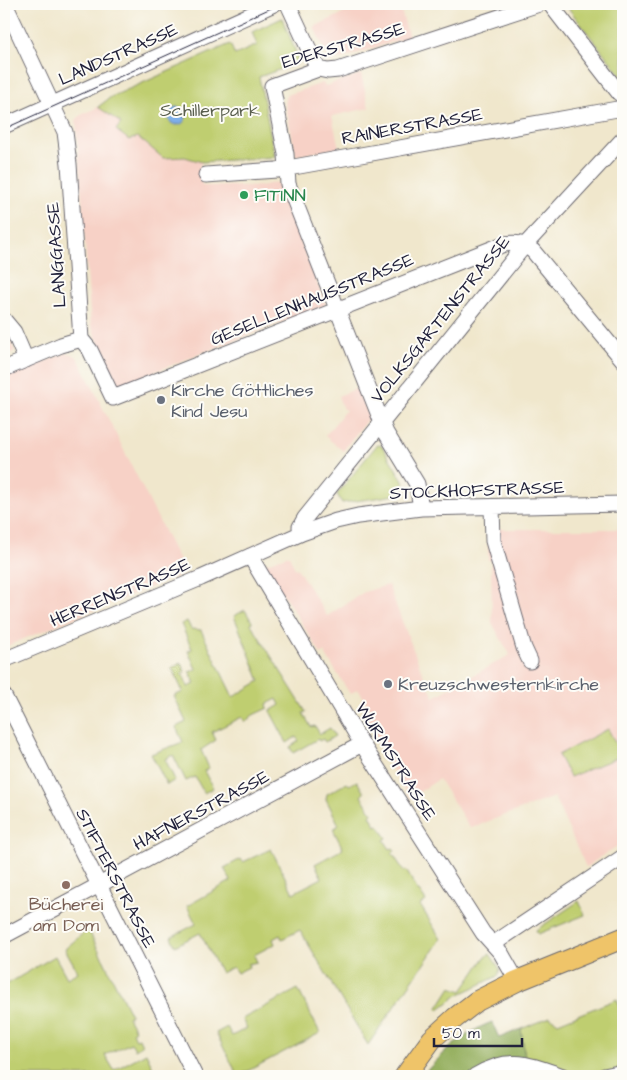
<svg xmlns="http://www.w3.org/2000/svg" width="627" height="1080" font-family="'Architects Daughter',sans-serif">
  <rect width="100%" height="100%" fill="#fdfcf7"/>
  <filter id="ink" filterUnits="userSpaceOnUse"><feTurbulence type="fractalNoise" baseFrequency=".02" numOctaves="2"/><feDisplacementMap in="SourceGraphic" scale="10" xChannelSelector="R" yChannelSelector="G"/><feConvolveMatrix kernelMatrix="1 2 1 2 8 2 1 2 1" color-interpolation-filters="sRGB"/></filter>
  <filter id="wash" filterUnits="userSpaceOnUse"><feTurbulence type="fractalNoise" baseFrequency=".0096" numOctaves="4" result="noise"/><feDisplacementMap in="SourceGraphic" scale="20" xChannelSelector="R" yChannelSelector="G"/><feGaussianBlur stdDeviation="1.12" result="paint"/><feColorMatrix in="noise" values="0 0 0 0 0 0 0 0 0 0 0 0 0 0 0 0 0 1.4 0 .05"/><feComposite in="paint" operator="in"/></filter>
  <g filter="url(#wash)">
    <rect width="100%" height="100%" fill="#f0e7cc"/>
    <path fill="#f7d1c6" d="M363,4h10l4,7 22,-7 10,33 -79,25 -16,-35z
      M361,74l8,34 -37,8 7,32 -43,8 -11,-53 2,-8 36,-12 2,3z
      M98,107l23,16 -5,7 22,7 25,21 22,-1 17,5 -2,3 2,21h60l15,-4 49,123 -208,81 -27,-60 -15,-206 5,-5z
      M4,330l11,21 -11,5z
      M66,353l6,1 5,3 3,5 105,211 -181,74v-270z
      M358,388l11,29 -26,34 -18,-15 19,-24 2,-1 -1,-2h-2l-5,-13z
      M489,529h134v313l-37,25 -32,-70 -84,31 -31,-49 -29,19 -28,-45 3,-3 -21,-35 7,-5 -13,-21 -8,5 -26,-42 -3,2 -57,-90 25,-9 6,14 2,-1 30,48 37,-24 24,-7 38,97 8,15 76,-42 -18,-32 -1,-63h-3z"/>
    <path fill="#bfce70" stroke="#707856" d="M565,4h58v74z
      M282,18l16,39 -3,7 -36,13 16,80 -73,5 -17,-5 -22,1 -25,-21 -9,3 -13,-10 5,-7 -23,-16 13,-10 119,-53 5,11 22,-10 -5,-13z
      M379,445l3,1 20,33 2,5 -2,6 -6,5 -54,8 -5,-9 39,-48z
      M245,610l7,12 -1,2 55,88 -3,1 8,14 4,-1 5,8 10,-6 5,8 -10,6 -2,-3 -4,2 -1,-2 -25,14 -3,-6 9,-6 -3,-4 -9,6 -17,-32 10,-6 -3,-6 -10,5 1,4 -15,7 -8,7 -3,-5 -30,15 4,8 -15,10 8,18 -5,3 9,17 -9,5 -9,-16 -9,4 -13,-26 -8,4 10,21 -8,5 -16,-31 32,-12 -7,-15 10,-5 -12,-26 9,-4 -11,-24 9,-5 4,9 -3,1 6,14 7,-3 -5,-12 6,-3 -8,-18 4,-2 -11,-25 6,-3 4,8 10,1 32,67 27,-16 -26,-65z
      M608,729l12,23 3,-1v4l-53,22 -12,-22z
      M357,781l7,12 -3,3 11,17 -2,2 6,11 2,-1 9,13 -3,2 6,9 3,-1 2,3 -3,2 12,18 2,-1 12,21h1l7,10 -6,4 21,34 -73,106 -68,-115 -18,9 -2,-4 -7,4 2,5 -21,11 3,7 -9,2 1,3 -12,6 -4,-6 -12,6 -21,-40 -25,13 -4,-9 25,-13 -9,-18 44,-25 -7,-13 17,-9 2,3 28,-13 22,44 29,-15 -7,-14 28,-15 -10,-20 6,-4 -13,-26 1,-5 20,-11 2,2z
      M579,901l6,14 -47,19 -2,-4z
      M88,929l43,86 -3,2 7,13 -3,2 4,7 3,-1 3,7 -7,4 -4,-6 -26,12 9,15 32,-17 11,23h-153v-90l51,-30 12,22 11,-6 -13,-23z
      M490,954l10,15 -2,7 -40,19 -20,15 -1,-1 14,-22 11,4 23,-34z
      M298,989l22,44 -82,43 -22,-43 11,-6 5,9 15,-8 -5,-9z
      M617,999l3,8 3,-1v70h-125l27,-17 -4,-30 29,-12 8,6z"/>
    <path fill="#97b162" stroke="#5c6a4e" d="M492,1022l7,16 22,-9 4,30 -27,17h-76c22,-24 39,-42 70,-54z"/>
    <path fill="#7eafe9" stroke="#506892" d="M168 116a9 9 0 1 1 18 0a9 9 0 1 1-18 0Z"/>
  </g>
  <g filter="url(#ink)">
    <g fill="none" stroke-linecap="round" stroke-linejoin="round">
      <g stroke="#6a676e" stroke-width="17">
        <path id="minor" d="M5,4l60,128 4,32 12,175 9,11 23,48 391,-154c13,-2 19,-1 29,7l90,109
          M288,4l30,65
          M550,4l69,89 4,3
          M4,126l270,-122
          M206,175l71,-5 346,-62
          M4,320l10,12 12,28
          M4,369l57,-24 20,-6
          M492,507l1,34 31,107 6,13
          M421,508l-4,-24 -31,-51 -98,-249 -2,-30 -14,-68 46,-17 10,2 10,-1 201,-66
          M302,533l-2,-6 5,-9 220,-273 98,-106
          M250,556l112,188 121,189 18,20 16,28
          M4,660l197,-82 101,-45 34,-12 22,-5 63,-8 202,-4
          M4,696l191,380
          M4,936l358,-192
          M493,944l130,-87
          M475,1076c34,-21 53,-12 88,0
          M604,1076l19,-4"/>
      </g>
      <g stroke="#6a676e" stroke-width="22">
        <path id="major" d="M405,1076l27,-37 23,-21 22,-17 40,-20 106,-43"/>
      </g>
      <use href="#minor" stroke="#fff" stroke-width="15"/>
      <use href="#major" stroke="#efc469" stroke-width="20"/>
      <path stroke="#22223b" stroke-width="1" d="M4,129l276,-125"/>
    </g>
  </g>
  <circle fill="#2e9e5b" stroke="#fdfcf7" stroke-width="2" cx="244" cy="195" r="5"/>
  <g fill="#6b7280" stroke="#fdfcf7" stroke-width="2">
    <circle cx="161" cy="400" r="5"/>
    <circle cx="388" cy="684" r="5"/>
  </g>
  <circle fill="#8d6e63" stroke="#fdfcf7" stroke-width="2" cx="66" cy="885" r="5"/>
  <g text-anchor="middle" stroke-width="4" stroke-linejoin="round" paint-order="stroke">
    <g font-size="18" fill="#22223b" stroke="#fdfcf7">
      <text transform="translate(343 45) rotate(-16)" y="6">EDERSTRASSE</text>
      <text transform="translate(118 54) rotate(-24)" y="6">LANDSTRASSE</text>
      <text transform="translate(412 126) rotate(-10)" y="6">RAINERSTRASSE</text>
      <text transform="translate(56 255) rotate(-94)" y="6">LANGGASSE</text>
      <text transform="translate(312 299) rotate(-22)" y="6">GESELLENHAUSSTRASSE</text>
      <text transform="translate(440 319) rotate(-51)" y="6">VOLKSGARTENSTRASSE</text>
      <text transform="translate(477 490) rotate(-2)" y="6">STOCKHOFSTRASSE</text>
      <text transform="translate(120 592) rotate(-23)" y="6">HERRENSTRASSE</text>
      <text transform="translate(396 761) rotate(58)" y="6">WURMSTRASSE</text>
      <text transform="translate(201 810) rotate(-28)" y="6">HAFNERSTRASSE</text>
      <text transform="translate(116 878) rotate(63)" y="6">STIFTERSTRASSE</text>
    </g>
    <g font-size="18" fill="#595e4e" stroke="#fdfcf7">
      <text x="210" y="116">Schillerpark</text>
    </g>
    <g font-size="18" fill="#27864d" stroke="#fdfcf7" text-anchor="start">
      <text x="254" y="201">FITINN</text>
    </g>
    <g font-size="18" fill="#5b616d" stroke="#fdfcf7" text-anchor="start">
      <text x="171" y="396">Kirche Göttliches<tspan x="171" dy="21">Kind Jesu</tspan></text>
      <text x="398" y="690">Kreuzschwesternkirche</text>
    </g>
    <g font-size="18" fill="#785e54" stroke="#fdfcf7">
      <text x="66" y="910">Bücherei<tspan x="66" dy="21">am Dom</tspan></text>
    </g>
  </g>
  <rect width="627" height="1080" fill="none" stroke="#fdfcf7" stroke-width="20"/>
  <path d="M434 1038v8h88v-8" fill="none" stroke="#22223b" stroke-width="2.5"/>
  <text x="442" y="1038" font-size="15" fill="#22223b" stroke="#fdfcf7" stroke-width="4" paint-order="stroke">50 m</text>
</svg>
